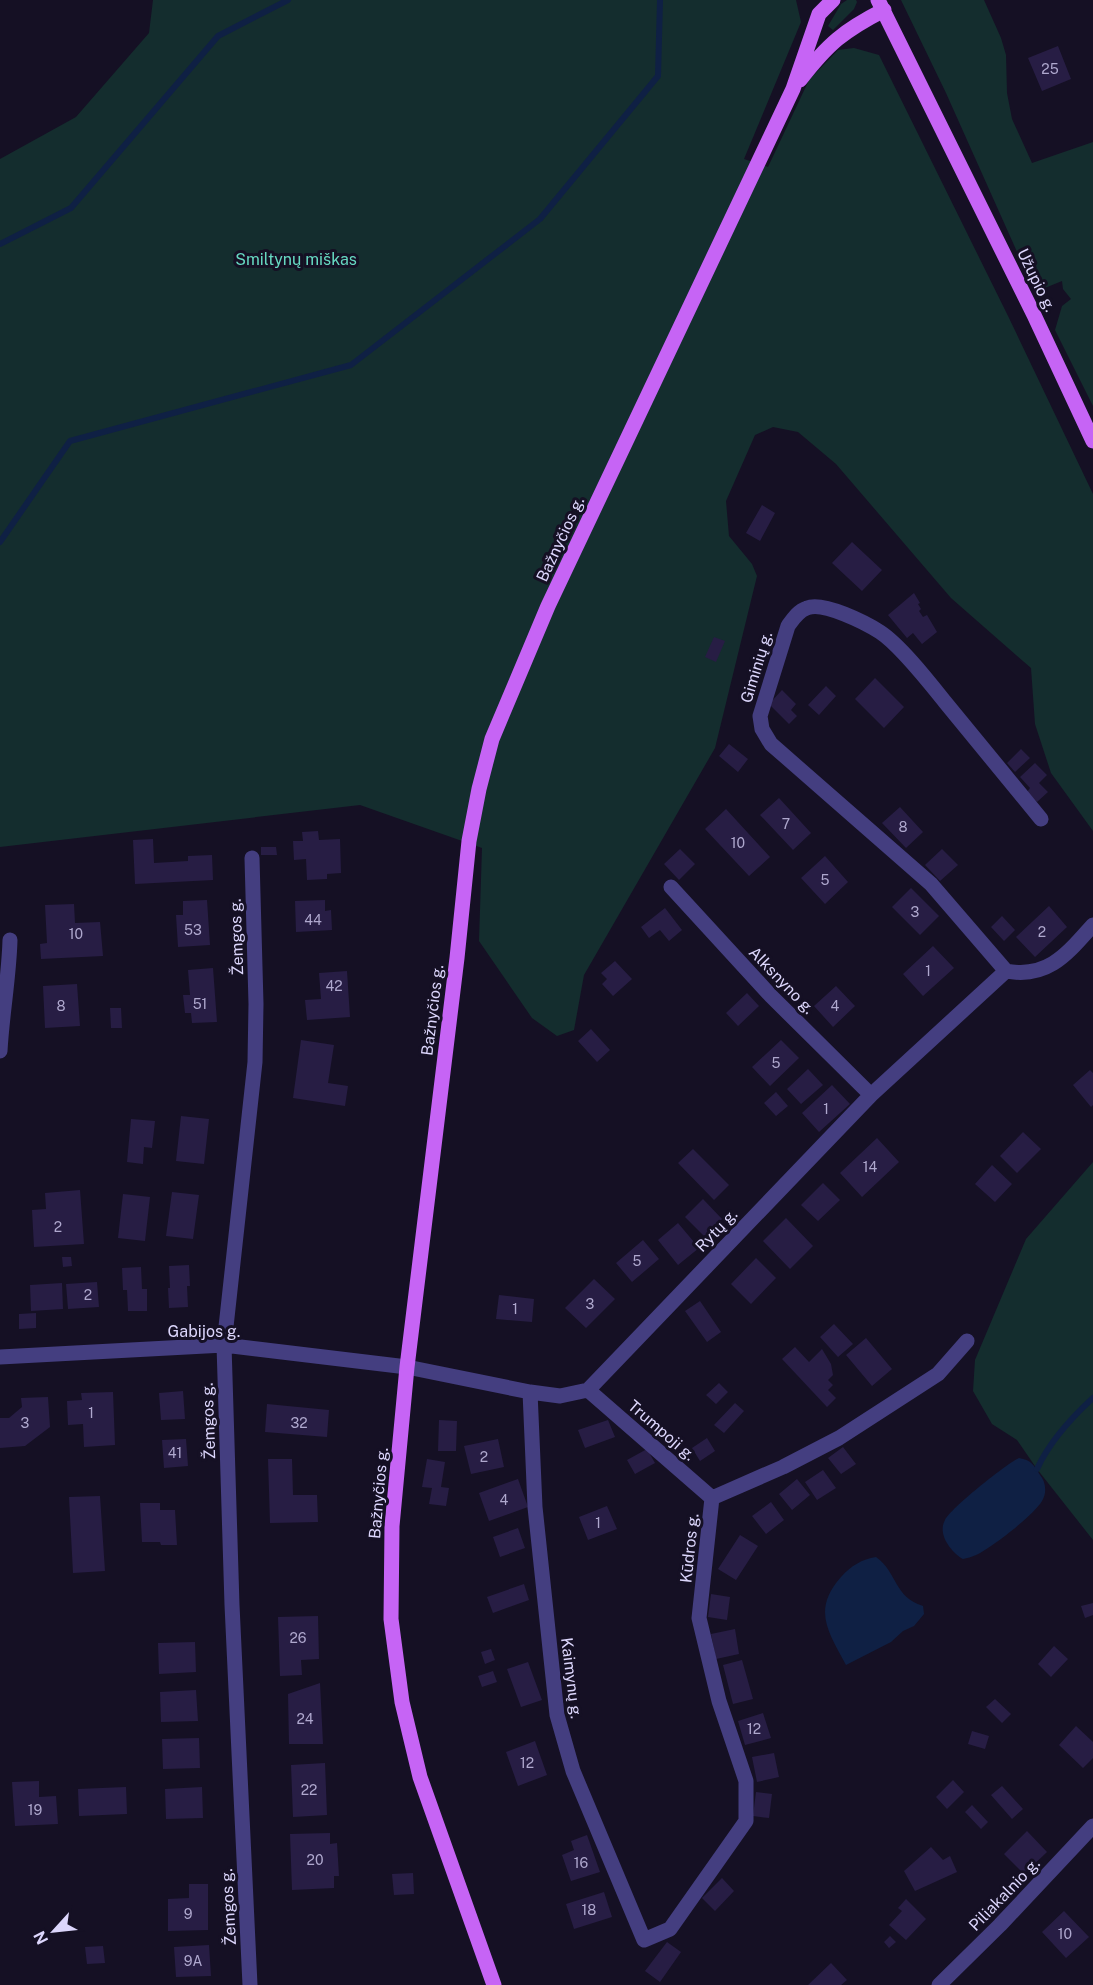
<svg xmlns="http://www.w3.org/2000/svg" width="1093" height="1985" font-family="'Public Sans',sans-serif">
  <rect width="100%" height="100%" fill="#151024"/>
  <path fill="#142d2e" d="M153,0h643l5,22 -57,137 24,8 41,-87 29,-30 16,-2 25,7 130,263 84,176v337l-42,-58 -16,-49 -4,-56 -80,-70 -115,-134 -38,-32 -25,-5 -18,8 -29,66 3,35 23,28 5,12 -42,172 -131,227 -10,55 -17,6 -25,-18 -53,-77 3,-93 -122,-43 -360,42v-688l76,-42 73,-84z
    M847,0h9l1,2 -3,7 -21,21 -5,-4 13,-22z
    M901,0h83l17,38 5,17 1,38 5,26 20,44 61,-21v264l-38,-76 7,-24 9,-7 -8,-10 -1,-8 -27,11 -89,-199z
    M1093,1162v378l-56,-71 -20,-29 -25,-16 -19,-33 2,-31 51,-121z"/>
  <path fill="#0f2044" d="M1019,1458c12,2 15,7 21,17 6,7 7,18 2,26 -8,14 -51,47 -66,54 -4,2 -9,3 -13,4 -12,-7 -26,-25 -18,-39 6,-12 61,-56 74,-62z
    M876,1557c22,16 17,39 47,49l1,8 -10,12 -11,5 -12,11 -45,23c-18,-34 -34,-55 -5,-88 10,-11 21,-18 35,-20z"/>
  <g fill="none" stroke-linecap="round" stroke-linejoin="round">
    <path stroke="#0f2044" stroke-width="6" d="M0,244l71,-36 147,-172 70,-36
      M0,542l70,-101 281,-76 189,-146 118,-143 2,-76
      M1037,1469c13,-28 33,-50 56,-71"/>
  </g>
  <path fill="#271d44" d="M1058,46l13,33 -29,12 -14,-33z
    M762,505l13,8 -15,28 -14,-8z
    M852,542l30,28 -20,21 -30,-28z
    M914,593l6,10 -2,1 3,5 -2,2 4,6 4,-2 10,17 -15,12 -9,-11 -6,5 -19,-23z
    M714,637l11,4 -9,21 -11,-5z
    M875,678l29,29 -20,21 -29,-29z
    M826,686l10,10 -17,19 -11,-10z
    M782,690l14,14 -5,6 6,6 -8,8 -20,-20z
    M729,744l19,15 -10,13 -19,-16z
    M1021,749l9,9 -15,14 -8,-9z
    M1035,763l12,12 -8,8 9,9 -11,10 -10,-10 3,-4 -10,-11z
    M779,798l32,35 -18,17 -33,-35z
    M900,807l23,25 -17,16 -24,-25z
    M726,809l44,48 -21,19 -44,-47z
    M318,831l1,9 21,-1 1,34 -14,1v5l-20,1 -1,-21 -12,1 -1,-19h10l-1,-9z
    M153,839l1,24 34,-2v-5l24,-1 1,25 -78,4 -2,-44z
    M261,847h15l1,8h-16z
    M680,849l15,15 -16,16 -15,-16z
    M942,849l16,16 -18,16 -15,-16z
    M825,856l23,26 -23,22 -24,-26z
    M911,888l28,28 -19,19 -28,-28z
    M207,900l3,45 -32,2 -2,-32h7v-14z
    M325,900v11l6,-1 1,20 -36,2 -1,-31z
    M74,904l1,19 25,-1 3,34 -62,3 -1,-15 7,-1 -2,-38z
    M1049,906l18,21 -32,30 -19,-20z
    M665,908l17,22 -13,11 -9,-11 -11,8 -8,-11z
    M1002,916l13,14 -11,11 -13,-14z
    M933,946l21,22 -31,28 -20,-22z
    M615,961l17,18 -19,17 -11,-12 5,-5 -6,-6z
    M213,968l4,54 -25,1 -1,-10h-6l-2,-18h7l-2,-25z
    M347,971l3,46 -43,3 -2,-20 16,-1 -2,-26z
    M77,984l3,42 -35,2 -2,-42z
    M836,986l19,20 -22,21 -19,-21z
    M747,993l12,13 -21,20 -12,-13z
    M110,1008h11l1,20h-11z
    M591,1029l19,21 -13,12 -19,-21z
    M301,1040l33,5 -6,38 20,3 -3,20 -52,-8z
    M781,1040l18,18 -29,28 -18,-19z
    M808,1069l15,16 -22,19 -14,-15z
    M1090,1070l3,3v32l-2,2 -18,-22z
    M832,1085l18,19 -31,28 -17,-19z
    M776,1092l12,14 -12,10 -12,-13z
    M181,1116l28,3 -5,45 -28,-3z
    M131,1119l24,2 -3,27 -8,-1 -1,17 -16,-2z
    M1023,1132l18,17 -24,24 -17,-17z
    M877,1138l22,24 -37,35 -22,-24z
    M693,1149l36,36 -15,15 -36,-37z
    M992,1165l20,19 -17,18 -20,-18z
    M823,1183l17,17 -22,21 -17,-16z
    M80,1190l4,54 -50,3 -2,-37 14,-1 -1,-16z
    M172,1192l27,3 -6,44 -27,-3z
    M123,1194l27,3 -5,44 -27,-3z
    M703,1199l19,20 -17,18 -20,-20z
    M786,1218l27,28 -23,23 -27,-28z
    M678,1223l21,25 -21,17 -20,-25z
    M643,1240l16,19 -27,23 -16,-19z
    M62,1257h9l1,9 -9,1z
    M756,1258l20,20 -25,26 -20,-20z
    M189,1265l1,21h-3l1,21 -19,1 -1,-20h2l-1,-22z
    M141,1267l1,22h5v22h-19l-1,-21h-4l-1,-22z
    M594,1279l21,20 -29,29 -21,-20z
    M97,1282l2,25 -31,2 -2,-25z
    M62,1283l1,26 -32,2 -1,-26z
    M499,1295l35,4 -2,23 -36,-3z
    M700,1301l21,31 -14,10 -22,-31z
    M36,1313v15l-17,1v-15z
    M834,1324l19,20 -15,13 -18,-20z
    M866,1338l26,31 -20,17 -26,-31z
    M795,1347l14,15 13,-13 9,15 2,11 -5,5 5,5 -5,5 8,8 -9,9 -45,-48z
    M719,1383l9,9 -12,12 -10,-9z
    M183,1391l2,28 -24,1 -2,-27z
    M113,1392l2,53 -31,2 -1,-23 -15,1 -1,-24 15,-1 -1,-7z
    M48,1397l2,30 -25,19 -25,2v-30h9l13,-11 -1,-9z
    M735,1403l9,8 -20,22 -10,-8z
    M267,1404l62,6 -2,27 -62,-5z
    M439,1420l18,1 -1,30h-18z
    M608,1420l7,17 -30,11 -7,-18z
    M707,1438l8,13 -15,10 -8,-13z
    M186,1439l2,27 -24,2 -2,-28z
    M498,1439l6,28 -33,7 -7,-28z
    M843,1447l13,17 -15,10 -13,-16z
    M647,1449l8,14 -20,11 -8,-14z
    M268,1459h24l1,36h24l1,27 -48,1z
    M427,1459l18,3 -4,25 8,1 -3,18 -17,-2 3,-16 -10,-1z
    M823,1470l13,18 -19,12 -12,-18z
    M518,1479l10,28 -39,14 -10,-28z
    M797,1479l13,16 -18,15 -13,-16z
    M100,1496l5,75 -32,2 -4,-76z
    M771,1502l13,18 -18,14 -14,-18z
    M140,1503h20v7h15l2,35h-16l-1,-3h-18z
    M607,1506l10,23 -29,11 -9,-23z
    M518,1528l7,20 -25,9 -7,-20z
    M740,1535l18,11 -22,34 -18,-11z
    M524,1584l5,16 -36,13 -6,-16z
    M711,1594l19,3 -3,23 -19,-3z
    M1093,1603v12l-8,3 -4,-12z
    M318,1616l1,43 -18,1 1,15 -22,1 -2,-59z
    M735,1629l4,25 -23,5 -5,-25z
    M195,1642l1,30 -37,2 -1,-31z
    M1054,1646l14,13 -17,18 -13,-13z
    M491,1649l4,11 -10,4 -4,-12z
    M742,1660l11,39 -20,5 -10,-39z
    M528,1662l14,38 -21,7 -14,-38z
    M493,1671l4,11 -15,5 -4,-11z
    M320,1683l3,61h-34l-1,-50z
    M196,1690l2,31 -37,1 -1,-30z
    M995,1699l16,15 -9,9 -16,-16z
    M763,1713l8,25 -26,7 -7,-24z
    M1076,1726l17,16v16l-10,10 -24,-23z
    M972,1731l17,5 -4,13 -17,-5z
    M199,1738l1,30 -37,1 -1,-30z
    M535,1741l12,34 -29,11 -12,-34z
    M774,1753l5,24 -22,5 -5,-25z
    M325,1763l2,52 -34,2 -2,-52z
    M953,1780l11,12 -17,17 -11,-12z
    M39,1781v16l17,-1 2,28 -43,2 -3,-44z
    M1002,1786l21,23 -11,10 -21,-24z
    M126,1787l1,27 -48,2 -1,-27z
    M202,1787l1,31 -37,1 -1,-30z
    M756,1792l16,2 -3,24 -16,-2z
    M972,1805l16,17 -7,7 -16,-17z
    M1027,1831l20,21 -23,22 -20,-20z
    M330,1833v11l7,-1 2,33h-5v12l-42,2 -2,-56z
    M587,1835l13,37 -29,9 -9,-26 12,-5 -3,-9z
    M931,1847l12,13 7,-4 7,16 -42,19 -11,-20z
    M413,1873l1,21 -20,1 -2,-21z
    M722,1878l12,13 -19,20 -13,-13z
    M189,1884h19v46l-40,1v-32l21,-1z
    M604,1892l8,25 -38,12 -8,-25z
    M906,1899l20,20 -20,21 -17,-15 13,-14 -4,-3z
    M1064,1911l25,26 -23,21 -24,-26z
    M890,1936l6,6 -7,6 -5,-6z
    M667,1942l14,10 -21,30 -15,-11z
    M209,1945l2,31 -35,1 -2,-30z
    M103,1946l2,17 -18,1 -2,-17z
    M831,1963l16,17 -6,5h-33z"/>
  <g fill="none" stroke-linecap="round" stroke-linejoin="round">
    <path stroke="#443e80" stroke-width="15" d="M1041,819c-32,-39 -64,-78 -96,-117 -16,-20 -45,-57 -65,-70 -14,-9 -57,-31 -73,-24 -9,3 -14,11 -19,18l-28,90 2,13 9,15 160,140 75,87c42,8 61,-17 87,-46
      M671,887l100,109 100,99
      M0,1051c2,-37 9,-74 10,-111
      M0,1357l224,-12 183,22 123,25 30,4 28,-6 283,-295 135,-124
      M588,1390l124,108
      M530,1392l5,115 22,208 16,56 71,169 26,-11 76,-108v-40l-27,-80 -20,-83 13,-120 71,-31 56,-29 99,-64 29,-33
      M250,1985l-18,-380 -8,-260 31,-283 1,-58 -4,-146
      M939,1985l61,-60 93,-99"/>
    <path stroke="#c664f5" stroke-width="15" d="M878,0l156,315 59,126
      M800,80c28,-36 43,-49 84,-70
      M494,1985l-74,-208 -18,-75 -11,-83 1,-93 15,-159 50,-409 12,-117 10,-52 13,-50 56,-133 245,-517 26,-75 14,-14"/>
  </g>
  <g text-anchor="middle" stroke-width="6" stroke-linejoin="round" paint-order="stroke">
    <g font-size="14" fill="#afa8ce">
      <text x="1050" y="74">25</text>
      <text x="786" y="829">7</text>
      <text x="903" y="832">8</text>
      <text x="738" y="848">10</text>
      <text x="825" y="885">5</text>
      <text x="915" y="917">3</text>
      <text x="313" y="925">44</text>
      <text x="193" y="935">53</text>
      <text x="1042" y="937">2</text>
      <text x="76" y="939">10</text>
      <text x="928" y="976">1</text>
      <text x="334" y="991">42</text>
      <text x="200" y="1009">51</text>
      <text x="61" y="1011">8</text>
      <text x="835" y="1011">4</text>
      <text x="776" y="1068">5</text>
      <text x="826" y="1114">1</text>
      <text x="870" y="1172">14</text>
      <text x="58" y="1232">2</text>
      <text x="637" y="1266">5</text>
      <text x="88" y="1300">2</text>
      <text x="590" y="1309">3</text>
      <text x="515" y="1314">1</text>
      <text x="91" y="1418">1</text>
      <text x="25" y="1428">3</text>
      <text x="299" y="1428">32</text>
      <text x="175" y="1458">41</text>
      <text x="484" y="1462">2</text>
      <text x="504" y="1505">4</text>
      <text x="598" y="1528">1</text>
      <text x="298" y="1643">26</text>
      <text x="305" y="1724">24</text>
      <text x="754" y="1734">12</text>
      <text x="527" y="1768">12</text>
      <text x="309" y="1795">22</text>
      <text x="35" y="1815">19</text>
      <text x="315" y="1865">20</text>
      <text x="581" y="1868">16</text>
      <text x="589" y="1915">18</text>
      <text x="188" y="1919">9</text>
      <text x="1065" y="1939">10</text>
      <text x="193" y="1966">9A</text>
    </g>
    <g font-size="16" fill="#66d8c1" stroke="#151024">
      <text x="296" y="265">Smiltynų miškas</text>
    </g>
    <g font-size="16" fill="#dcd6fc" stroke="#151024">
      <text transform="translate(1037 280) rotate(64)" y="6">Užupio g.</text>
      <text transform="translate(560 539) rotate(-65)" y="6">Bažnyčios g.</text>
      <text transform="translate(756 667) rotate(-73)" y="6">Giminių g.</text>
      <text transform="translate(236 937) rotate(-92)" y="6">Žemgos g.</text>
      <text transform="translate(782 980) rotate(46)" y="6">Alksnyno g.</text>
      <text transform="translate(432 1010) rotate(-83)" y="6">Bažnyčios g.</text>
      <text transform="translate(716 1230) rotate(-46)" y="6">Rytų g.</text>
      <text x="204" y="1337">Gabijos g.</text>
      <text transform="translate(208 1421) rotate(-92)" y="6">Žemgos g.</text>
      <text transform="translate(662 1430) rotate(41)" y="6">Trumpoji g.</text>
      <text transform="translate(378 1493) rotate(-85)" y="6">Bažnyčios g.</text>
      <text transform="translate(689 1548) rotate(-84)" y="6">Kūdros g.</text>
      <text transform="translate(572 1678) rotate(83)" y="6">Kaimynų g.</text>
      <text transform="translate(1004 1894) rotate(-46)" y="6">Piliakalnio g.</text>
      <text transform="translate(228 1907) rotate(-93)" y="6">Žemgos g.</text>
    </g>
  </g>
  <g transform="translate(54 1931) rotate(243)" stroke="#151024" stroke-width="4.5" paint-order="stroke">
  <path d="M0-4.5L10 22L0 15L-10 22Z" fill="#dcd6fc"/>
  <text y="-9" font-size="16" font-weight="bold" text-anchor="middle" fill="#dcd6fc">N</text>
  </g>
</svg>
